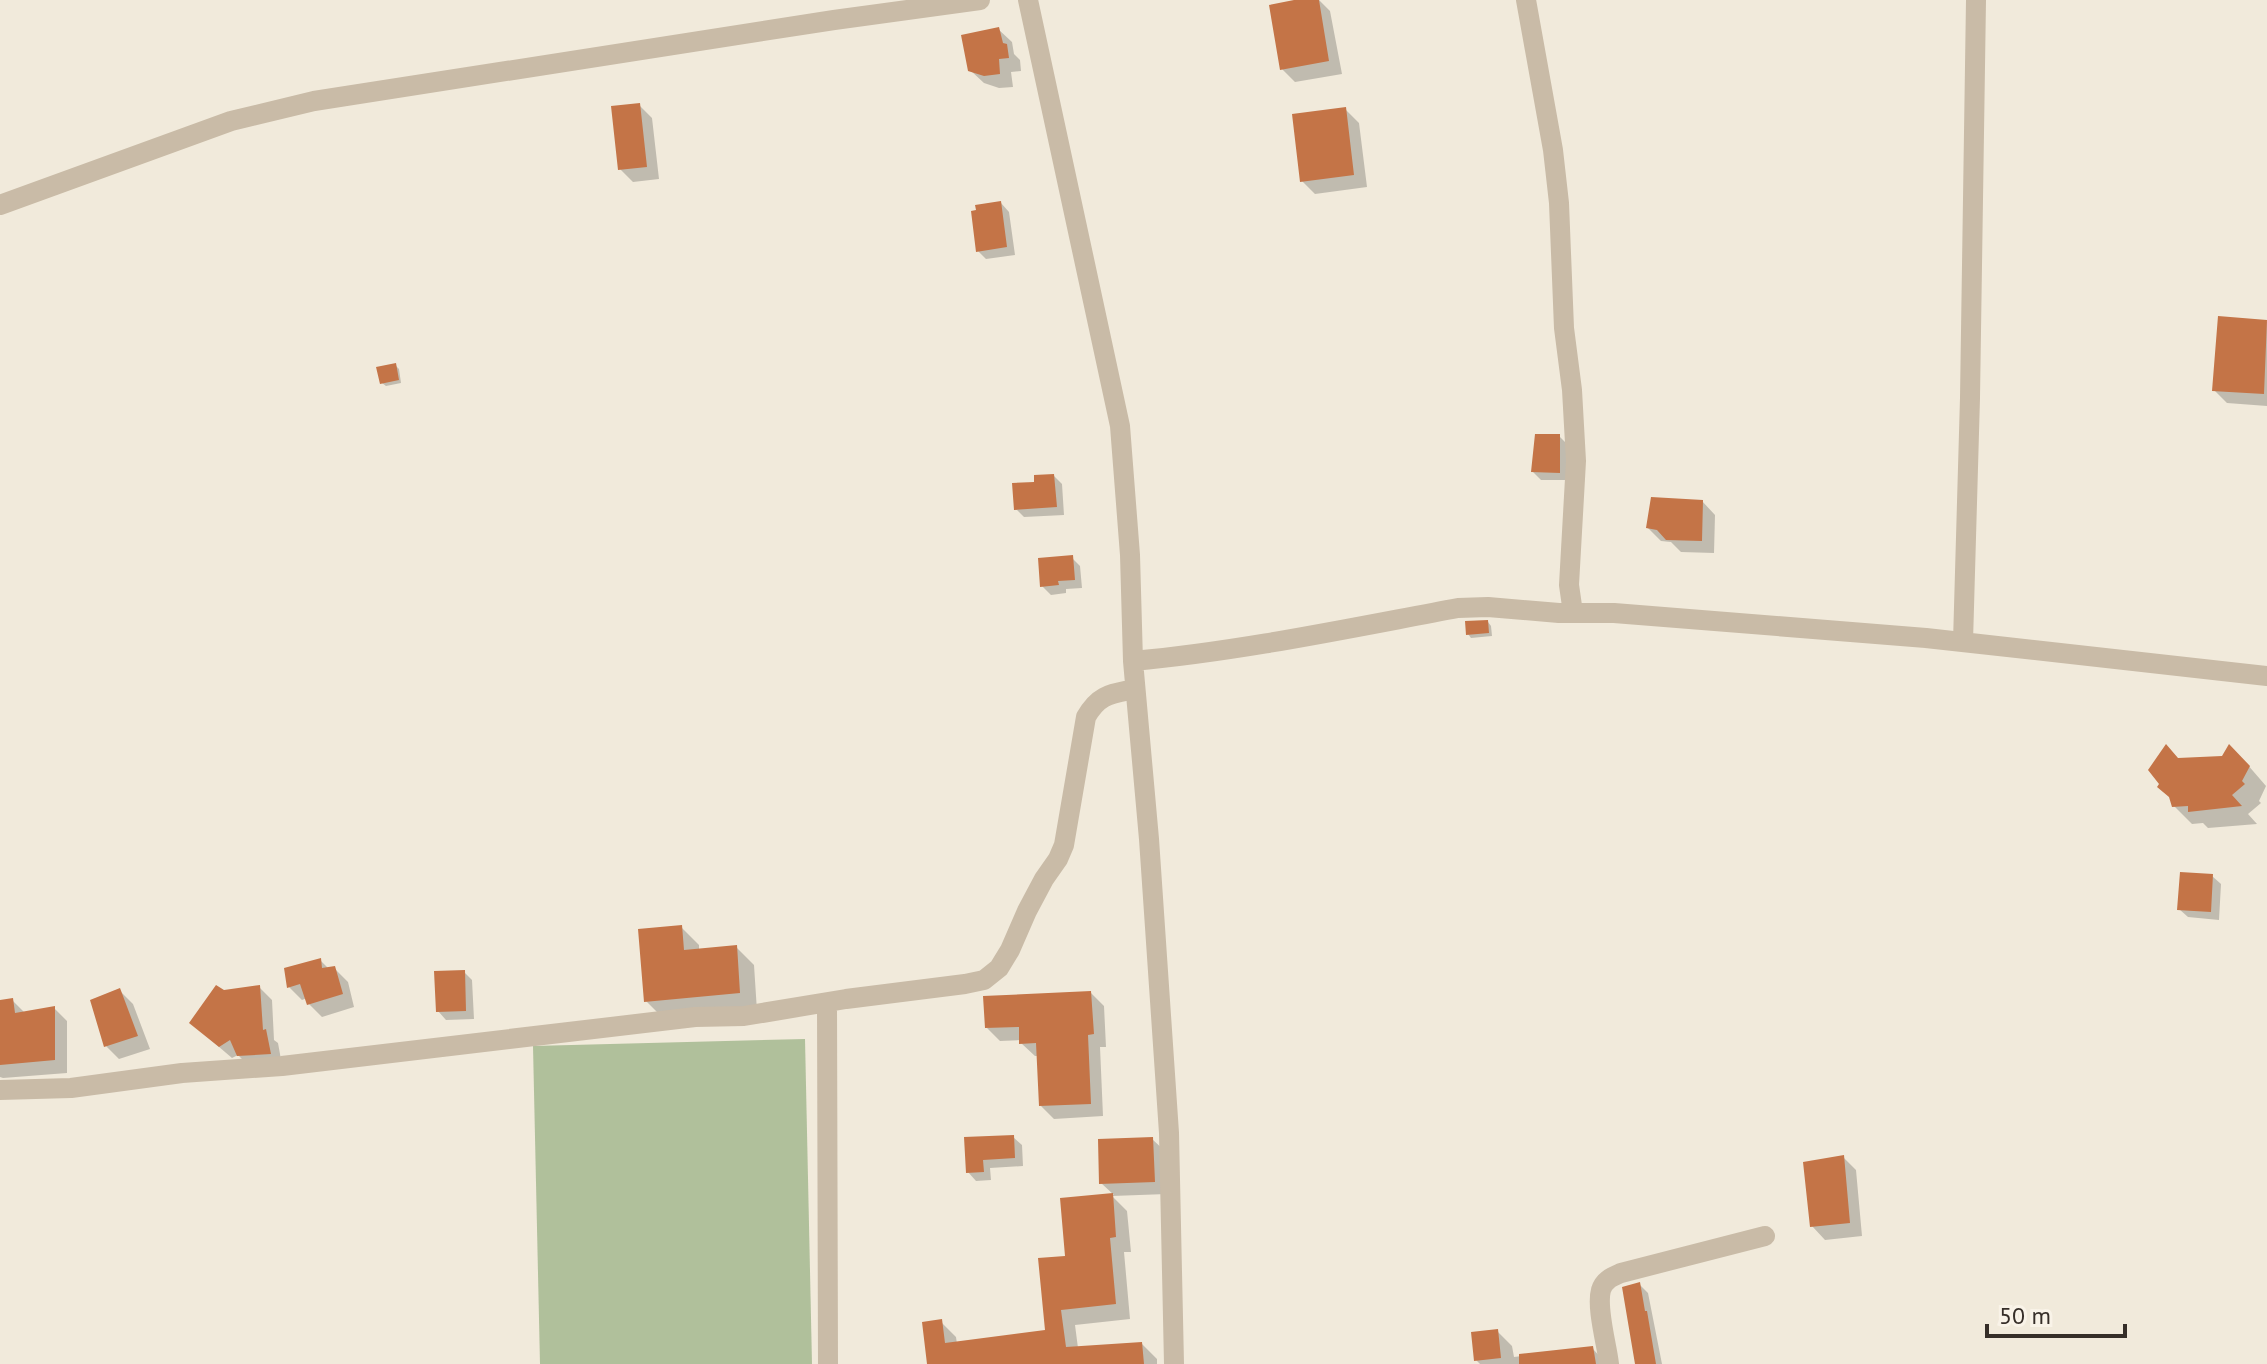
<svg xmlns="http://www.w3.org/2000/svg" width="2267" height="1364" font-family="'PT Sans',sans-serif">
  <rect width="100%" height="100%" fill="#f1eadb"/>
  <path fill="#b0c09b" d="M805,1039l7,325h-272l-7,-318z"/>
  <path fill="#0003" d="M1306,0h13l11,11 12,63 -47,8 -13,-13z
    M998,29l14,13 2,12 6,6 1,11 -10,1 2,15 -14,1 -15,-5 -14,-13z
    M639,105l13,13 7,61 -26,3 -13,-13z
    M1345,109l14,14 8,64 -52,7 -13,-13z
    M1001,203l8,9 6,43 -29,4 -8,-8z
    M2220,318l47,4v84l-40,-3 -13,-13z
    M395,365l4,4 2,14 -15,3 -4,-3z
    M1559,436l8,8 1,36h-27l-8,-8z
    M1054,476l8,8 2,31 -40,2 -8,-8 20,-25z
    M1702,501l13,14 -1,38 -33,-1 -10,-10 -10,-1 -13,-13z
    M1072,558l8,8 2,22 -16,1v4l-15,2 -9,-9z
    M1488,622l3,4 1,10 -21,2 -3,-4z
    M2180,760l67,4 19,22 -7,15 2,2 -13,11 9,10 -49,4 -5,-5 -11,1 -18,-18z
    M2212,876l9,8 -2,36 -31,-3 -9,-8z
    M681,927l18,18v5l37,-3 18,18 3,46 -93,8 -18,-18z
    M320,960l9,9h6l13,13 6,25 -32,10 -13,-13 -2,-6 -5,2 -13,-13z
    M464,972l8,8 2,39 -28,1 -8,-9z
    M260,988l12,12 2,40 4,3 4,22 -31,3 -13,-13 -6,3 -41,-35 32,-31z
    M120,991l13,13 17,45 -31,10 -13,-13z
    M1091,993l13,13 2,41h-6l3,69 -49,3 -13,-13 -2,-50h-4l-14,-13v-3l-21,1 -13,-13z
    M12,1000l13,13 29,-5 13,13v52l-64,5 -3,-1v-75z
    M1013,1137l9,8 1,21 -33,2 1,12 -15,1 -8,-9 -2,-33z
    M1152,1139l14,13 1,42 -55,2 15,15 4,41h-7l6,67 -55,6 3,23 64,-4 15,15v5h-227l11,-42 15,15 1,7 90,-12 20,-75 -5,-57 52,-5 -13,-12z
    M1843,1157l13,13 6,66 -37,4 -13,-14z
    M1639,1284l9,9 14,71h-25z
    M1497,1331l15,15 2,11 78,-9 15,16h-127l-4,-4z"/>
  <path fill="#c47447" d="M1294,0h25l10,61 -49,9 -11,-65z
    M999,27l4,16 4,1 2,14 -10,1 1,15 -16,2 -16,-5 -7,-36z
    M640,103l7,64 -29,3 -7,-64z
    M1346,107l8,68 -54,7 -8,-68z
    M1001,201l6,46 -31,5 -5,-41 5,-1 -1,-5z
    M2218,316l49,4 -3,74 -52,-3z
    M396,363l3,17 -19,4 -4,-17z
    M1535,434h25v39l-29,-1z
    M1054,474l3,33 -43,3 -2,-27 22,-1v-7z
    M1651,497l52,3 -1,41 -36,-1 -9,-10 -11,-2z
    M1073,555l2,25 -17,1 1,4 -19,2 -2,-29z
    M1488,620l1,13 -23,2 -1,-14z
    M2166,744l12,14 44,-2 7,-12 21,22 -8,15 3,3 -13,11 10,11 -54,6v-6l-16,1 -3,-10 -12,-10 2,-3 -11,-14z
    M2180,872l33,2 -2,38 -34,-2z
    M682,925l2,25 53,-5 3,48 -96,9 -6,-73z
    M321,958l1,10 13,-2 8,28 -36,11 -7,-21 -13,4 -3,-20z
    M465,970l1,41 -30,1 -2,-41z
    M216,985l8,5 36,-5 3,45 3,-1 5,25 -34,2 -7,-16 -11,7 -30,-24z
    M120,988l18,48 -34,11 -14,-47z
    M1091,991l3,43 -6,1 3,69 -52,2 -3,-63 -17,1v-17l-34,1 -2,-32z
    M13,998l2,15 40,-7v54l-55,5v-65z
    M1014,1135l1,23 -32,2 1,12 -18,1 -2,-36z
    M1153,1137l2,45 -56,2 -1,-45z
    M1844,1155l6,68 -40,4 -7,-65z
    M1113,1193l3,44 -6,1 6,66 -55,6 5,37 76,-5 2,22h-217l-5,-42 20,-3 3,24 100,-13 -7,-72 27,-2 -5,-58z
    M1640,1282l5,29h2l9,53h-21l-13,-77z
    M1498,1329l3,29 -27,3 -3,-29z
    M1593,1346l3,18h-77v-10z"/>
  <g fill="none" stroke-linecap="round" stroke-linejoin="round">
    <path stroke="#c9bba7" stroke-width="20" d="M1028,0l92,426 10,129 3,106 16,178 20,294 5,231
      M1526,0l27,150 6,53 5,125 8,62 4,71 -7,124 4,28
      M0,205l231,-84 83,-20 520,-81 146,-20
      M1963,642l7,-244 6,-398
      M1133,661c109,-10 217,-33 325,-53l30,-1 71,6h55l312,25 341,38
      M827,1003l1,361
      M0,1090l71,-2 111,-15 100,-7 413,-49 49,-1 102,-17 119,-15 19,-4 15,-12 11,-18 17,-39 17,-32 14,-20 6,-14 22,-128c13,-23 25,-23 49,-28
      M1609,1364c-2,-19 -13,-56 -8,-74 3,-10 11,-13 20,-17l144,-37"/>
  </g>
  <path d="M1987 1324v12h138v-12" fill="none" stroke="#362e28" stroke-width="4"/>
  <text x="1999" y="1324" font-size="24" fill="#362e28" stroke="#f9f3e8" stroke-width="6" paint-order="stroke">50 m</text>
</svg>
